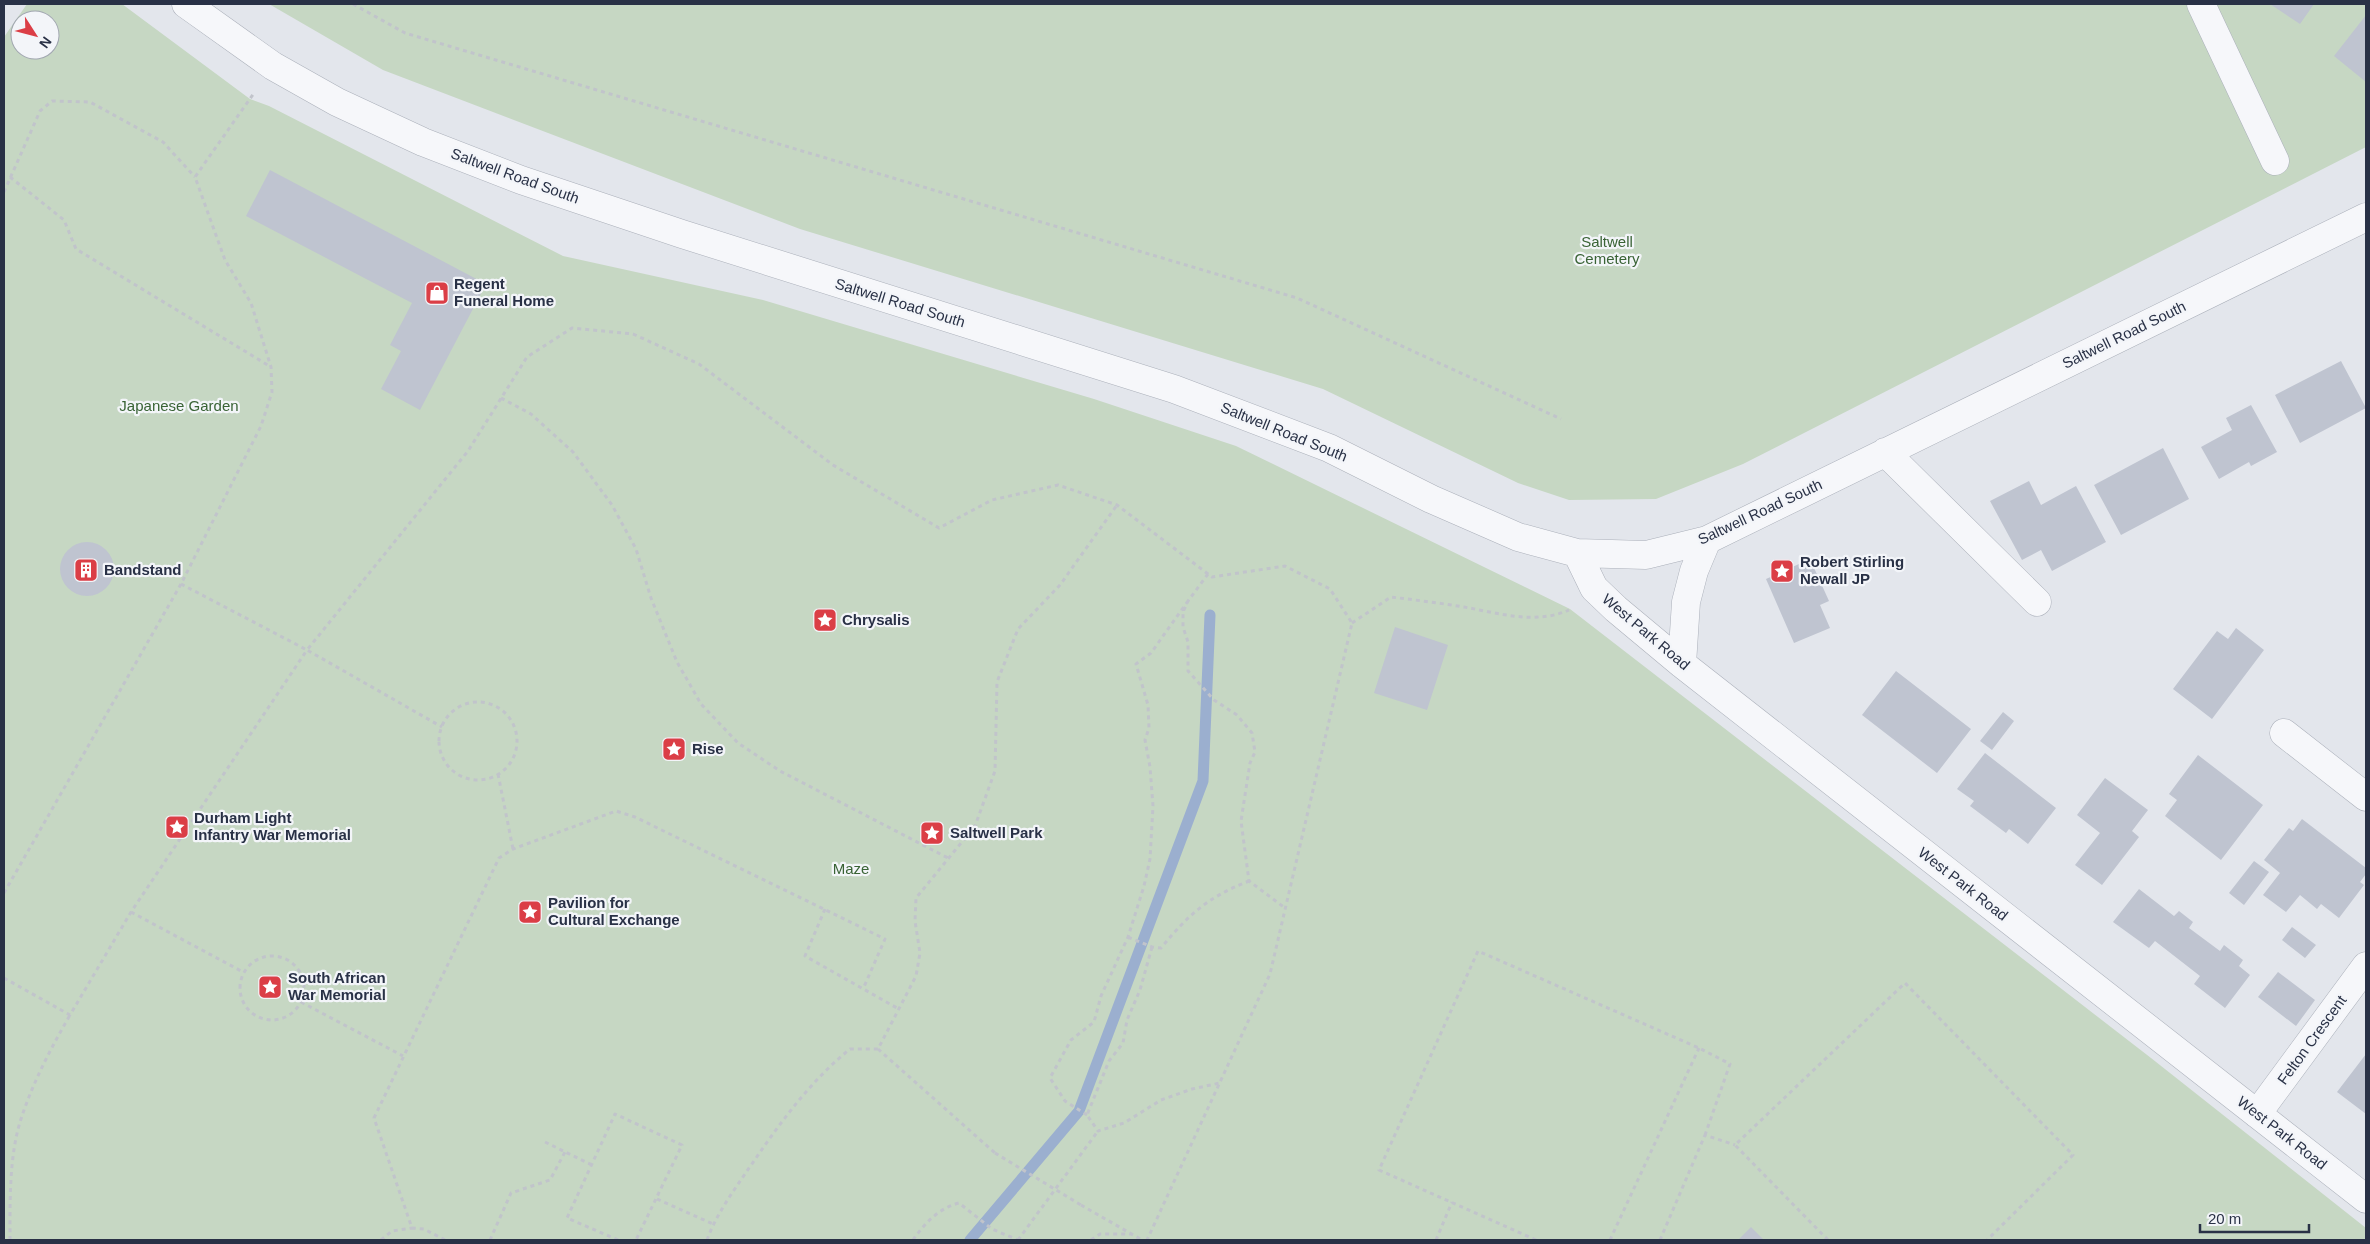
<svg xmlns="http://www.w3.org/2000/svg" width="2370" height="1244" font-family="Arial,sans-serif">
  <rect width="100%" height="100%" fill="#e3e6ec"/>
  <path fill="#c6d7c3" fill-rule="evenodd" d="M27,4h95l128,95 19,7 294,150 200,44 331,99 142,47 334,163 581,449 215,170v12h-2362v-1203zM20,20h30v30h-30z
    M269,4h2097v143l-623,317 -87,35 -87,1 -51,-17 -195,-94 -523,-160 -417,-159z"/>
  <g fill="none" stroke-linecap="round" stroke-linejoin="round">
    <path stroke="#9bafcf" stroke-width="11" d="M970,1240l109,-129 124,-330 7,-166"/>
  </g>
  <path fill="#bfc4d0" d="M2270,4h44l-14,20z
    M2366,15v67l-32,-26z
    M270,170l216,114 -66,126 -39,-21 20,-38 -11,-6 22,-42 -166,-87z
    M2341,361l25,47 -66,35 -25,-48z
    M2251,405l26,47 -26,14 -2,-4 -30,17 -18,-32 31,-17 -6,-12z
    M2163,448l26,51 -68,36 -27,-50z
    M2029,481l12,24 35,-19 30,56 -54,29 -11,-21 -19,10 -32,-59z
    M60 569a27 27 0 1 1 54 0a27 27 0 1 1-54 0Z
    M1810,559l19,42 -9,4 10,23 -36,15 -28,-64z
    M1395,627l53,18 -21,65 -53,-17z
    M2236,628l28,22 -52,69 -39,-30 44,-58 11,8z
    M1896,671l75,58 -34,44 -75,-58z
    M2003,712l11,9 -22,29 -12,-9z
    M1985,753l71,55 -28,36 -19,-15 -3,4 -36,-27 4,-5 -17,-12z
    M2198,755l65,50 -42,55 -56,-44 12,-16 -8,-6z
    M2105,778l43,32 -16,21 7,6 -37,48 -27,-20 25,-32 -23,-18z
    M2302,819l64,49v6l-6,8 4,3 -25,33 -18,-14 -4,5 -17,-14 -14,17 -23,-17 17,-22 -16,-13 25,-32 4,3z
    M2254,861l15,11 -25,33 -15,-12z
    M2139,889l35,27 5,-5 14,11 -4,6 31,23 4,-6 19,15 -4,6 11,9 -25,33 -31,-24 6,-8 -45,-35 -6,7 -36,-26z
    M2292,927l24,18 -11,13 -23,-18z
    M2278,972l37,28 -19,26 -38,-29z
    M2366,1054v60l-29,-22z
    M1751,1227l13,13h-26z"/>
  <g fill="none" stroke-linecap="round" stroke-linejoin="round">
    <g stroke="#abb0ba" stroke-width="29">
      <path id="minor" d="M186,4l87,62 64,36 86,40 98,38 161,54 492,155 155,59 102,51 87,38 59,16 69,2 61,-15 659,-323
        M2201,4l74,157
        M1885,452l152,150
        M1577,553l17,35 22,21 66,55 684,535
        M1682,664l4,-62 8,-31 13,-31
        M2284,733l82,64
        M2257,1114l109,-148"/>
    </g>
    <path stroke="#c1c4cb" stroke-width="3" stroke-dasharray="4 4" stroke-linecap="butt" d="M353,4l52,29 892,265 264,121
      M10,177l54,43 12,29 195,118
      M4,192l36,-81 12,-10 38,1 73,40 32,35
      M501,398l30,16 42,38 39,53 24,44 15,49 26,64 24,42 37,39 42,28 168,87
      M1208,574l-20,27 -5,11v15l5,15v29l26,29 23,15 15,18 3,19 -5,11 -9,58 8,60 36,27
      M181,584l126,66 161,-199 59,-94 45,-29 61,6 66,30 134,101 106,63 53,-28 66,-15 59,20 95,72 73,-11 45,23 22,34 -82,351 -123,266
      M1352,623l39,-26c24,3 49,6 73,10 34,6 71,18 105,3
      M439 741a39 39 0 1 1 78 0a39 39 0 1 1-78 0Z
      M498,774l15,75
      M4,893l177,-309 80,-158 11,-34 -1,-25 -20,-64 -26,-43 -30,-83 59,-84
      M825,909l-20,47 92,52
      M131,912l112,60
      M1128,937l24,10 9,1c28,-34 47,-51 88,-67
      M1152,947l-12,43 -13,30 -4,23 -14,18 -22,54 11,16 26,-8 37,-23 31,-11 28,-6
      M240 988a32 32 0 1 1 64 0a32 32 0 1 1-64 0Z
      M4,978l66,37 61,-103 176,-262 135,77
      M301,1002l102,54
      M878,1049l117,104
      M1087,1115l-22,-14 -15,-23 21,-38 23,-18 7,-26 27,-59 16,-51 6,-27 3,-53 -3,-39 -5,-27 4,-12 -1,-23 -12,-41 15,-11 37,-52
      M545,1142l47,23
      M657,1199l56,25
      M1081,1205l61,35
      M10,1240c0,-39 -1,-84 11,-121 12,-37 30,-71 49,-104
      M381,1240l11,-9 20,-3
      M445,1240l-21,-11 -12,-1 -38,-110 125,-260 14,-9 103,-38 19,6 250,122 -22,50
      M490,1240l21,-47 39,-13 15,-28
      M618,1240l-51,-22 48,-104 67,31 -46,95
      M707,1240c9,-25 25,-47 40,-69 31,-45 61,-88 103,-122h28l38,-73 4,-23 -5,-32 1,-23 59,-72 20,-55 2,-89 21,-53 42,-44 57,-80
      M913,1240c12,-17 26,-32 46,-37l33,26 26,11
      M1018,1240l80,-109
      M1091,1240l9,-6h31
      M1436,1240l16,-38
      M1536,1240l-157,-70 99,-219 221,97 31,16 -25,71
      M1610,1240l89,-192
      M1660,1240l45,-105 30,10
      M1828,1240l-93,-95 170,-162 168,172 -86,85"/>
    <use href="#minor" stroke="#f6f7fa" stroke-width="28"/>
    <path stroke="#c1c4cb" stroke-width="3" stroke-dasharray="4 4" stroke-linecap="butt" d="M995,1153l86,52"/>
  </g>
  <defs>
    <g id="shop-square" transform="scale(1.25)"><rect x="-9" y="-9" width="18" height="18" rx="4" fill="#db3e46" stroke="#f3f5f9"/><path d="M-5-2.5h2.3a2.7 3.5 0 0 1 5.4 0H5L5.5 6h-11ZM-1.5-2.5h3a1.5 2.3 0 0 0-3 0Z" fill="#fff"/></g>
    <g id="building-square" transform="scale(1.25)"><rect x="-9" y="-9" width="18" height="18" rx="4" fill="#db3e46" stroke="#f3f5f9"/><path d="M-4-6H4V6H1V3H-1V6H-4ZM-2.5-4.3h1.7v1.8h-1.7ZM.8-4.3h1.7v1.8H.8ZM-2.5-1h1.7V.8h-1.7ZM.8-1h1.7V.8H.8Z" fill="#fff"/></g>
    <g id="sight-square" transform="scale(1.25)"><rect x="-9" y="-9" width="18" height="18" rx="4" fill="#db3e46" stroke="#f3f5f9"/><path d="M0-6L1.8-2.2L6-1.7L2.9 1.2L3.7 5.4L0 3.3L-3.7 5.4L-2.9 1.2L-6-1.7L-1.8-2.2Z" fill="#fff"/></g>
  </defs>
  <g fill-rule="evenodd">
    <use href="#shop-square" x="437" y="293"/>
    <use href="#building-square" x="86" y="570"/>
    <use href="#sight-square" x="1782" y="571"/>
    <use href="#sight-square" x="825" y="620"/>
    <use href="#sight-square" x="674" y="749"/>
    <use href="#sight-square" x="177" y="827"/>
    <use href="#sight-square" x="932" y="833"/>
    <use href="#sight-square" x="530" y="912"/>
    <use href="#sight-square" x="270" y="987"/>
  </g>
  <g text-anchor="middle" stroke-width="4.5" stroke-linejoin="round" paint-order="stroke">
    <g font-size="15" fill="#293146" stroke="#f3f5f9">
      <text transform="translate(515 176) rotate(20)" y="5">Saltwell Road South</text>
      <text transform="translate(900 303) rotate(17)" y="5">Saltwell Road South</text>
      <text transform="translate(2124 335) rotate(-26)" y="5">Saltwell Road South</text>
      <text transform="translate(1284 432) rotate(22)" y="5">Saltwell Road South</text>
      <text transform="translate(1760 512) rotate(-25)" y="5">Saltwell Road South</text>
      <text transform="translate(1646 632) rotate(40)" y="5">West Park Road</text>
      <text transform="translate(1963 884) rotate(38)" y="5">West Park Road</text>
      <text transform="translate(2312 1040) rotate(-54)" y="5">Felton Crescent</text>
      <text transform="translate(2282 1133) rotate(38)" y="5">West Park Road</text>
    </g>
    <g font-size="15" fill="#396335" stroke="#f3f5f9">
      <text x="1607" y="247">Saltwell<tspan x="1607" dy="17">Cemetery</tspan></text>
      <text x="179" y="411">Japanese Garden</text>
      <text x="851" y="874">Maze</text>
    </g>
    <g font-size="15" font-weight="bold" fill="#293146" stroke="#f3f5f9" text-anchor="start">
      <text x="454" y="289">Regent<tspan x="454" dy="17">Funeral Home</tspan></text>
      <text x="1800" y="567">Robert Stirling<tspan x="1800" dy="17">Newall JP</tspan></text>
      <text x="104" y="575">Bandstand</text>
      <text x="842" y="625">Chrysalis</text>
      <text x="692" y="754">Rise</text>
      <text x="194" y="823">Durham Light<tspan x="194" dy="17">Infantry War Memorial</tspan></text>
      <text x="950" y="838">Saltwell Park</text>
      <text x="548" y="908">Pavilion for<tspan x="548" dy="17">Cultural Exchange</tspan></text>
      <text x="288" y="983">South African<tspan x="288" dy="17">War Memorial</tspan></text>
    </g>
  </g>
  <rect width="2370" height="1244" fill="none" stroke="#293146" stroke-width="10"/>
  <g transform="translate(35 35) rotate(126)"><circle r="24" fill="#f3f5f9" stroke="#a2a7b1"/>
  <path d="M0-4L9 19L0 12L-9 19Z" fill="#db3e46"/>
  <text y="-8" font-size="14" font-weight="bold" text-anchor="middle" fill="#293146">N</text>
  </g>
  <path d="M2200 1224v8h109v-8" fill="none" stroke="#293146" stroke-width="2.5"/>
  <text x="2208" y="1224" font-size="15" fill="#293146" stroke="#f3f5f9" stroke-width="4" paint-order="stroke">20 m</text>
</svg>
